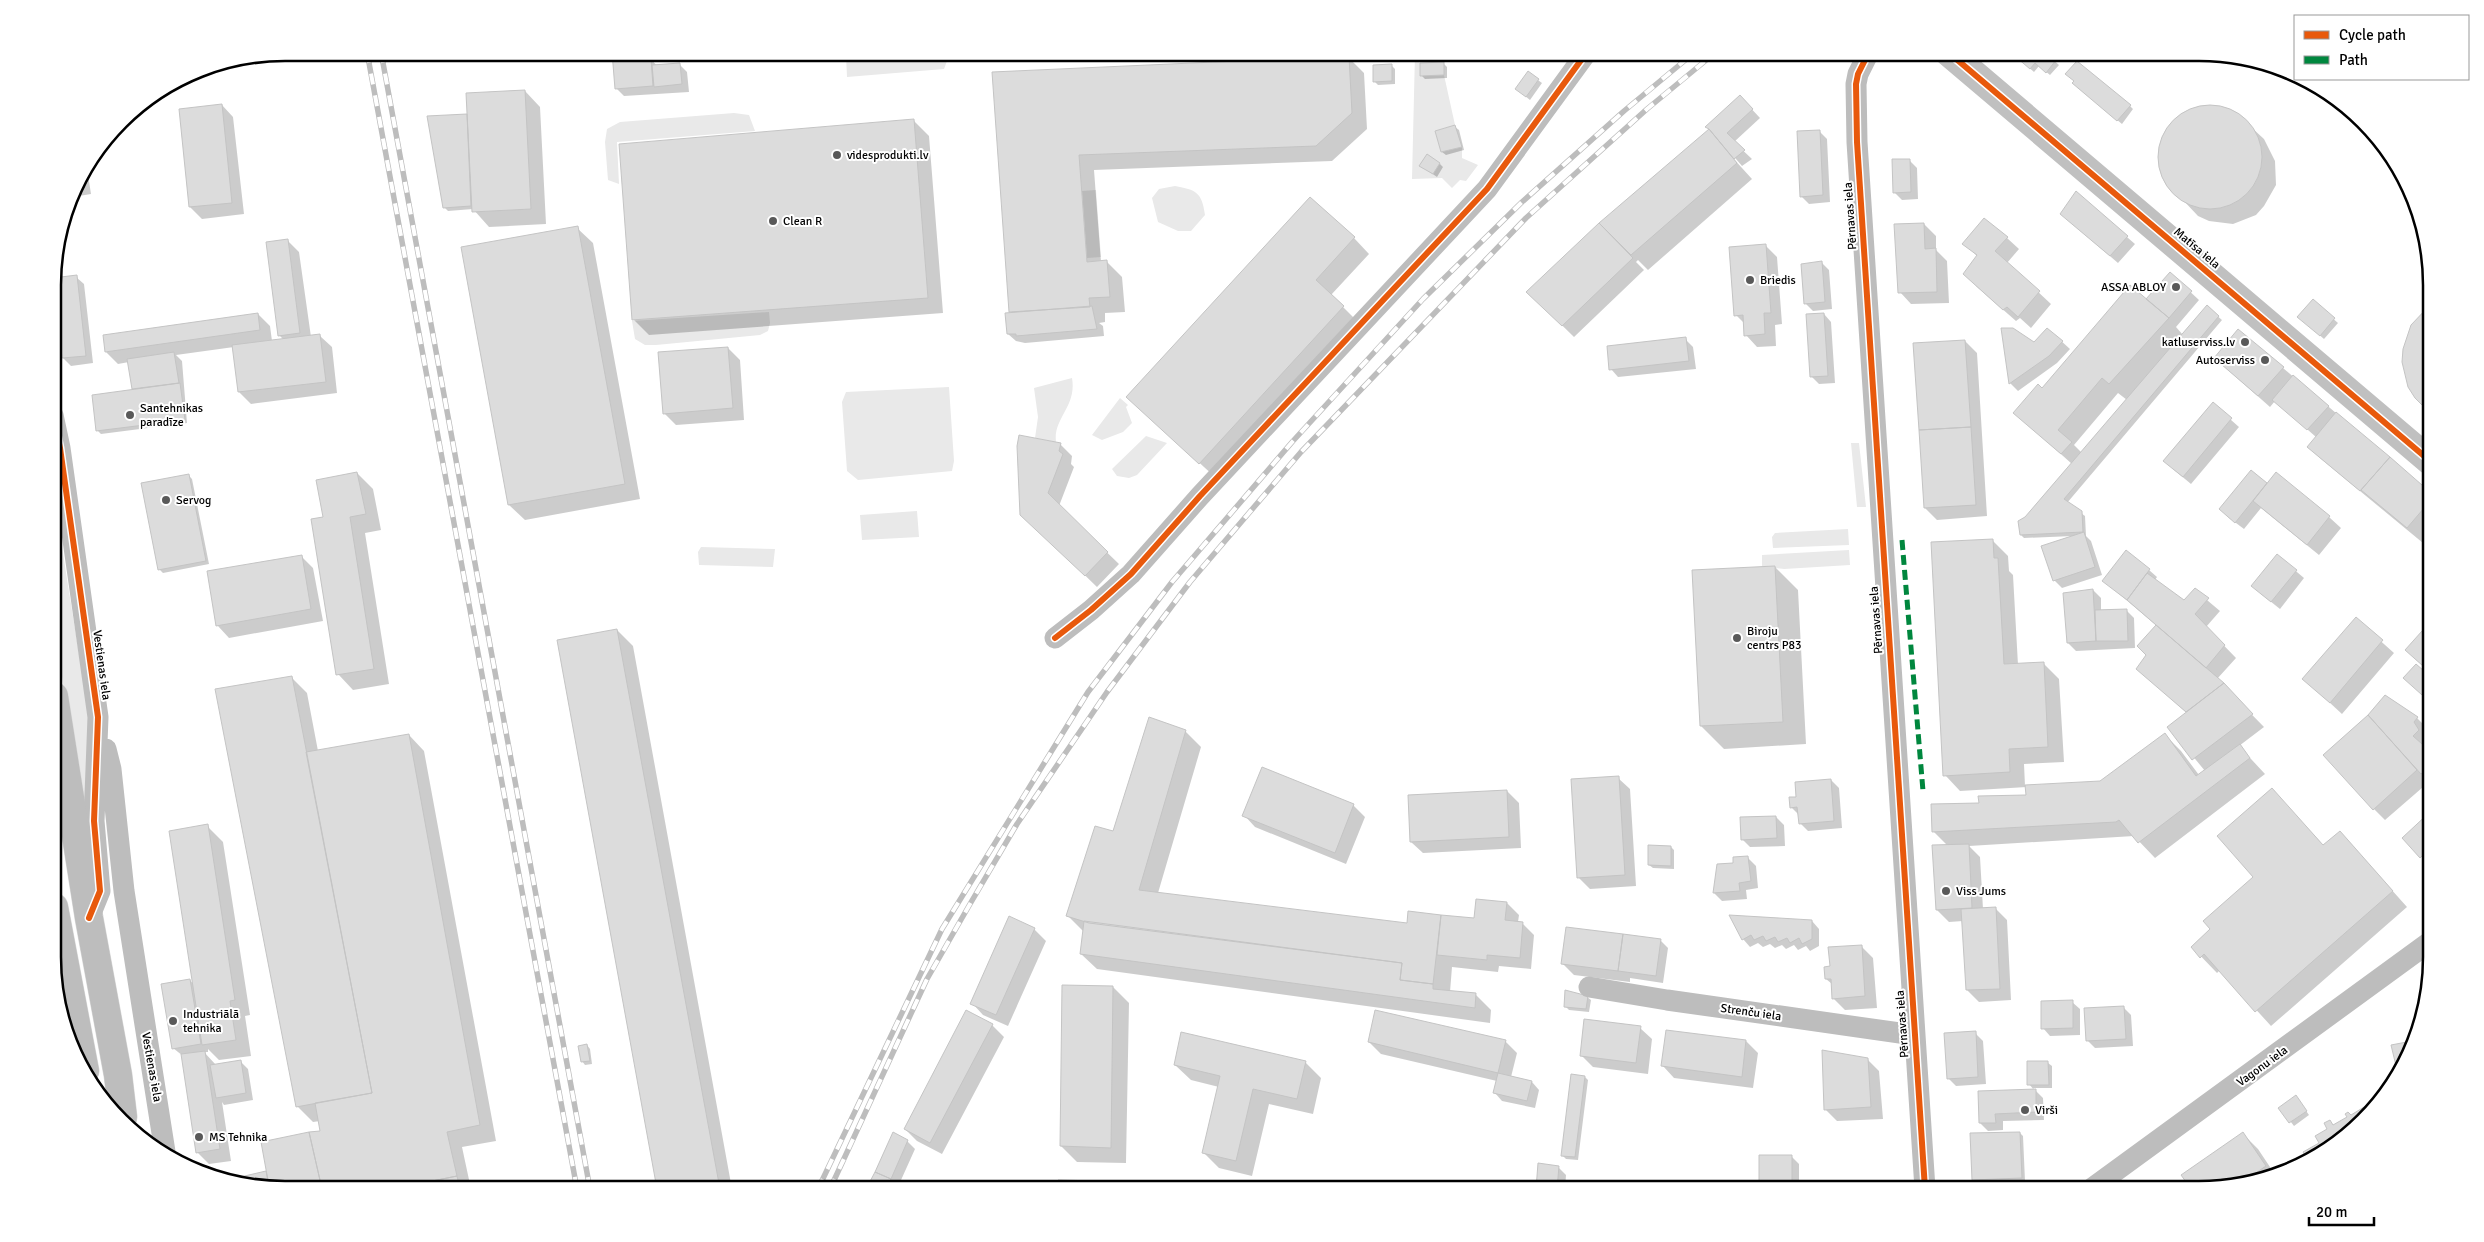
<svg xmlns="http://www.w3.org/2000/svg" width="2484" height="1242" font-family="Signika,sans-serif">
  <rect width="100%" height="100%" fill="#fff"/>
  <path fill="#e9e9e9" d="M744,52h206v1l-6,16 -97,8 -1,-22 -105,5z
    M1415,53h28l1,9 -24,1 1,13 23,-1 11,50 -20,6 6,21 21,-5v11l16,7 -12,16 -6,-1 -8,8 -10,-10 -30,1z
    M734,113l15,2 6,16 -138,11 2,42 -11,-4 -3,-38 2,-13 13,-7z
    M1175,186c21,4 27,6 30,29l-14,16h-13l-20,-9 -6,-24 7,-9z
    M1096,190l5,67 -14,1 -5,-67z
    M769,312l1,11 -2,8 -8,4 -104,10h-11l-10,-6 -3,-18z
    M1072,378c5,29 -19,40 -16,64l-21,-4 3,-21 -4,-29z
    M949,387l5,74 -2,10 -94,9 -11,-9 -5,-69 4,-10z
    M1120,398l8,7 -2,2 6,16 -9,9 -21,8 -10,-5z
    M1146,436l21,7 -30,32 -8,3 -12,-2 -5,-7z
    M1851,443h8l7,64h-9z
    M53,491l37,232v71l-7,6 -2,-3 -27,-171z
    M917,511l2,26 -57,3 -2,-25z
    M1848,529l1,16 -76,3 -1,-11 3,-4z
    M701,547l74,2 -2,18 -74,-2 -1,-13z
    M1849,550l1,15 -66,4 -9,-1v-2h-13v-11z"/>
  <path fill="#0003" fill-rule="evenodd" d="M614,52h29l4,8 4,-1 6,7 22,-2 8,8 2,20 -65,4 -8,-8z
    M2011,52h40l-3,3 11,10 -9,10 -11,-9 -5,6z
    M1349,58l15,15 3,56 -35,32 -238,9 7,92 5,-1 16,16 3,35 -20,1v9l-6,1 4,3 1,10 -79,7 -9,-2 -8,-7 4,-21 -18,-240z
    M1443,63l4,4v11l-22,1 -3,-3z
    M1391,65l4,4v15l-17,1 -4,-4z
    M1528,73l14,10 -12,17 -10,-8z
    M2077,87l53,19 3,3 -11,15z
    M525,91l15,16 6,117 -57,3 -16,-18 -25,2 -4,-4 22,-91 2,2z
    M1747,104l13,14 -26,24 18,17 -10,7 -18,-21 -2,1 30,33 -104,91 -10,-10 -2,2 8,8 -70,67 -46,-45 72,-69 110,-93 -3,-3z
    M222,105l11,12 11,97 -42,5 -12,-12z
    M2203,107h12l23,8 26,24 11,22 1,24 -12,21 -8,9 -23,9 -24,-3 -11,-5 -33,-35 -5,-11 -1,-12 5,-24 16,-18z
    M913,120l16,16 14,177 -294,22 -16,-16z
    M1455,127l4,3 5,20 -18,5 -4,-3 -6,-20z
    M1819,131l8,8 3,63 -21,2 -8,-8z
    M1909,160l8,8 1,31 -16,1 -8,-8z
    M1440,164l3,3 -6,10 -16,-11z
    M87,168l4,26 -18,3 4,-15z
    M2076,193l59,51 -17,19 -49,-42z
    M1924,224l12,12v14l11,11 2,42 -38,1 -11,-12z
    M577,228l16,15 47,256 -115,21 -16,-15z
    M1354,238l15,16 -38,41 28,28 -143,155 -72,-66z
    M2007,238l12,11 -12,14 44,41 -20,24 -11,-10 -4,3 -40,-35 2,-29 -14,-14z
    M287,240l12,12 12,85 9,-1 12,11 5,46 -86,11 -12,-12 -5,-45 -58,8 6,6 5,62 -86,11 -3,-3 -5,-35 42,-6 -6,-28 -11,2 -12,-12 152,-38 12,12 2,15 12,-1 -5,-5z
    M1765,245l12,12 5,67 -7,1 1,21 -19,1 -11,-12 -1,-11 -9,-9z
    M1822,263l7,7 3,39 -19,2 -8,-8z
    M2170,273l29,27 -23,27 7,8 24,-28 15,13 -155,183 18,13 1,20 5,5 11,34 -40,13 -8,-8 19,-44 -49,2 -3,-3 5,-17 46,-54 -57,-51 131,-112zM2118,393l9,7 -45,53 -8,-8z
    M76,277l8,7 9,79 -22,3 -8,-8z
    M2313,301l25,22 -14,16 -22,-19z
    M1824,314l7,8 4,61 -16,1 -8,-8z
    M2048,329l22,20 -13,14 -39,28 -8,-8 24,-40z
    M1685,339l8,8 3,22 -78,8 -7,-8z
    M1965,341l12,12 10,163 -50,4 -12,-12z
    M728,348l12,12 4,60 -68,5 -12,-12z
    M2283,368l147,125v42l-7,8 -103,-85 -12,-11 8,-10 -41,-36 -5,6 -43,-38z
    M2213,404l26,23 -48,57 -18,-15z
    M1060,444l12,12 -1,8 3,3 -15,39 60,58 -22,23 -63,-61z
    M2251,472l16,13 62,32 12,11 -22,27 -58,-47 -17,21 -16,-12z
    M357,473l16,16 8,41 -16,3 24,151 -36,6 -15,-16 -13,-156z
    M188,475l4,4 17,85 -46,9 -3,-3z
    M1992,540l16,16 1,15 4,4 5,90 25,-2 16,16 5,83 -40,2 1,22 75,-3 65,-48 16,16 18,24 6,-4 -36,-44 18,-14 -49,-44 9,-14 10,-29 -53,-45 45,-11 8,7 -2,3 29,22 11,-12 25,21 -14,16 30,31 -19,21 47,48 -25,19 26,28 -110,84 -21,-22 -165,10 11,11 3,52 12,-1 12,12 4,80 -32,2 -12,-12 -4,-69 -14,1 -12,-12 11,-64 -15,-15 47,-27 47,-8v-9l-67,4 -15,-16z
    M2277,555l27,23 -24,31 -20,-16z
    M301,556l12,12 10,53 -94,17 -11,-12z
    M1775,567l23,23 8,154 -82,5 -23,-23z
    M2093,590l8,8v13l25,-1 8,8 1,30 -59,3 -8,-8z
    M2356,619l38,34 -52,61 -38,-35z
    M2431,623v49l-17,-14z
    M617,630l16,16 99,543h-74l-100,-548z
    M291,677l16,16 11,58 91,-16 15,16 72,390 -34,6 9,42 -186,1 -46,-11 27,-7 2,3 54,-43 -2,-11 -7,1 -16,-16z
    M2385,696l32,22 12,12 -4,5 3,5 3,-4v46l-1,-1 -45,39 -11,-11 -5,-93z
    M1185,731l16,16 -43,146 250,32 33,-8 35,2 31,-16 12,12 -1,7 4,1 12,12 -3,34 -32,-3 -1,6 -46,-5 -2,25 25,2 16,16 -1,13 -393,-54 -16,-15 3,-22 -16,-16 46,-84z
    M1618,778l12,11 6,97 -46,3 -12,-12z
    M1831,780l8,8 3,40 -34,3 -8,-8 -1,-8 -8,-8 7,-9z
    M2272,790l52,56 16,-14 67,75 -136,119 -51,-56 -3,3 -25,-26 20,-18 43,-52z
    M1507,791l12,12 2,45 -98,5 -12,-11z
    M1353,805l12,12 -19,47 -91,-37 -11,-12z
    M2431,813v49l-2,2 -25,-26z
    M1776,817l8,8 1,21 -35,1 -8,-8z
    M207,826l16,16 27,173 -5,1 6,40 -32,4 -11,-11v3h-4l12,13 25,-3 7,7 5,31 -29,5 -2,-3 9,59 -22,3 -12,-12 -14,-96 -10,-8 17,-68 4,5z
    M1671,847l3,3v19l-21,-1 -4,-3z
    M1734,858h14l8,8 2,22 -12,2 1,9 -25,2 -8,-8 4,-28 17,-1z
    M1731,916l81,5 7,8v17l-9,5 -4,-5 -8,4 -4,-5 -8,4 -4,-4 -7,3 -5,-4 -7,3 -5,-4 -8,4 -7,-8z
    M1034,929l12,12 -38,85 -25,-11 -11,-12z
    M1660,940l8,8 -5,35 -33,-5v4l-56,-7 -12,-12z
    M1861,946l12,12 4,50 -32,2 -12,-12 -1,-14 -6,-5 5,-11z
    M1113,987l16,16 -3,160 -49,-1 -16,-16z
    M1566,992l21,5 4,3 -2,12 -20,-2 -4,-4z
    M2072,1002l8,7v26l-30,1 -7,-8z
    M2123,1007l8,8 2,31 -38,2 -8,-8z
    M992,1025l12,12 -62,117 -25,-13 -12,-12z
    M1640,1028l12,11 -4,35 -55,-7 -12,-12z
    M1975,1033l8,8 3,43 -30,2 -8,-8z
    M1505,1041l12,12 -6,24 21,5 7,8 -4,18 -33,-7 -7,-8 2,-12 -116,-27 -12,-12z
    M1746,1041l12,12 -5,35 -79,-10 -11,-12z
    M587,1045l3,4 2,15 -7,1 -3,-4z
    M1867,1059l12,12 4,48 -46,2 -12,-12z
    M1306,1063l15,15 -8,36 -44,-10 -17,72 -33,-8 -15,-15 15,-66 -28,-7 -16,-15z
    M2048,1063l4,3v22h-19l10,10 1,22 -41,1v9l-15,1 -8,-8 54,-33 -5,-6z
    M1585,1077l3,3 -10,80 -12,-1 -4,-4z
    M2299,1101l10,14 -15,11 -14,-18z
    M2369,1106l5,4 -46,40 -19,10 -4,-8 16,-9 8,-14 1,-7 4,4z
    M2020,1133l3,3 2,45 -48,2 -3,-3z
    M893,1134l14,7 8,8 -18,40h-30z
    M2243,1134l15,15 18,27 -62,13h-22l-9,-14z
    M1791,1156l8,8v25h-35l-4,-4z
    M1539,1165l19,2 8,8 -1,14h-28z
    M1059,1181l77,2 6,6h-83z"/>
  <path fill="#dcdcdc" stroke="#c4c4c4" d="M612,52h28v7l11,-1 2,28 -38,3z
    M2010,52h37l9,8 -10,13 -11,-10 -5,6z
    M1349,56l3,57 -36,33 -237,9 8,107 20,-2 3,37 -21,1 1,9 -81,5 -17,-240z
    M2077,61l54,44 -14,16 -45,-38 2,-2 -9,-7z
    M1444,62v13l-24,1v-13z
    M680,63l2,21 -28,3 -2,-22z
    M1392,64v17l-19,1v-17z
    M1528,71l11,8 -13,18 -11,-8z
    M525,90l6,119 -59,3 -6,-119z
    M1740,95l13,14 -26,24 18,17 -11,9 -25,-30 -4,-2z
    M222,104l10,99 -43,4 -10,-98z
    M2158 157a52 52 0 1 1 104 0a52 52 0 1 1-104 0Z
    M467,114l4,92 -28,2 -16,-92z
    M914,119l14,179 -296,22 -13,-176z
    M1455,125l7,22 -21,5 -6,-21z
    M1709,129l28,34 -106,92 -32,-32z
    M1820,130l3,65 -23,2 -3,-66z
    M1427,154l13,9 -7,11 -14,-8z
    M1892,159h18l1,33 -18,1z
    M82,175l2,11 -9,2 2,-6z
    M2076,191l52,45 -18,20 -50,-42z
    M1310,197l45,40 -39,43 28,26 -145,158 -73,-67z
    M1984,218l24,19 -13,14 45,40 -22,26 -11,-10 -4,3 -40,-36 14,-19 -15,-11z
    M1599,223l34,35 -71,68 -36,-34z
    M1924,223l1,26 11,-1 1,44 -39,1 -4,-69z
    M578,226l47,258 -117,21 -47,-258z
    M288,239l12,94 -22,3 -12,-94z
    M1766,244l5,69h-7l1,21 -21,2 -1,-21 -9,1 -5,-69z
    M1822,261l3,41 -21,2 -3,-40z
    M2170,272l22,19 -23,27 -23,-19z
    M77,275l9,81 -24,2 -9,-80z
    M2130,285l39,33 -60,66 -7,-6 -44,52 14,12 -11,12 -48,-41 25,-29 4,4z
    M2313,299l22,19 -15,18 -23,-19z
    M2207,305l12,11 -155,183 18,12 1,21 -63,3 -2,-14 7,-4z
    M1092,306l5,23 -81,7v-2h-9l-2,-21z
    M2429,306h1v107l-15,-15 -7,-11 -6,-25 1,-13 8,-24z
    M258,313l2,17 -155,22 -2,-17z
    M1824,313l4,63 -18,1 -4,-63z
    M2001,328h12l21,14 13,-14 16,13 -14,15 -40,28z
    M2238,329l46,38 -26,29 -44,-38z
    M320,334l6,48 -88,10 -6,-47z
    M1686,337l3,24 -80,9 -2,-24z
    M1965,340l6,87 -52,3 -6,-87z
    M728,347l5,61 -70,6 -5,-62z
    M174,352l5,31 -47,6 -5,-30z
    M2293,375l36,31 -22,24 -35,-30z
    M180,383l5,37 -89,11 -4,-36z
    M2213,402l19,16 -49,59 -20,-16z
    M2336,412l54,45 -30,34 -53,-44z
    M1971,427l5,78 -52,3 -5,-78z
    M1019,435l42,8 -2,8 4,3 -15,39 60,59 -23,24 -65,-61 -3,-69z
    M2390,457l40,35v9l-23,27 -46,-38z
    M2251,470l16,13 -32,40 -16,-14z
    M357,472l9,42 -16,3 24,152 -38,6 -25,-156 12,-2 -7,-37z
    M2276,472l54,44 -23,29 -54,-44z
    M189,474l17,87 -48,9 -17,-87z
    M2084,532l11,35 -42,14 -12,-35z
    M1993,539l1,19h4l6,106 40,-2 4,85 -39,2 1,23 -67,4 -12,-234z
    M2126,550l24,19 -23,31 -25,-19z
    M2277,554l20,16 -26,32 -20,-16z
    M302,555l9,54 -95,17 -9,-55z
    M1775,566l8,156 -83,4 -8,-156z
    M2147,573l37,27 11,-12 14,10 -14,16 30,31 -19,23 -79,-68z
    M2093,589l3,52 -29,2 -4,-50z
    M2127,609l1,32h-32l-1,-31z
    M2356,617l27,23 -53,63 -28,-24z
    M2431,621v36l-8,9 -18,-16z
    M2156,625l68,58 -38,29 -50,-43 10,-14 -9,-9z
    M617,629l103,560h-63l-100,-549z
    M2416,664l15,13v26l-28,-25z
    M292,676l80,417 -76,14 -81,-418z
    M2224,683l29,31 -61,46 -25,-33z
    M2385,695l33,22 -4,5 5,8 -6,6 9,8 9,-9v30l-10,9 -53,-59z
    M2368,715l49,55 -44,40 -50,-55z
    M1149,717l37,13 -47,160 268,33 1,-12 33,4 -8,69 -33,-4 2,-17 -313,-40 -23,-7 29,-90 18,5z
    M2165,733l31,43 44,-32 10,14 -112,85 -19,-23 -3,2 -184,10 -1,-28 48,-1 -1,-7 48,-1 -1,-10 75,-4z
    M409,734l71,391 -33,7 10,44 -64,13h-71l-13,-57 11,-1 -5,-28 57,-10 -66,-341z
    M1262,767l92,37 -19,49 -93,-37z
    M1619,776l6,99 -48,3 -6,-99z
    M1831,779l3,42 -35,3 -2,-17 -7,1 -1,-11h7l-1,-15z
    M2272,788l51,57 17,-14 53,60 -138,121 -51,-58 -4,4 -9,-11 19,-18 -7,-8 50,-44 -36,-41z
    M1507,790l2,47 -99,5 -2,-47z
    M2431,811v37l-11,10 -18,-20z
    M1776,816l1,22 -36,2 -1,-23z
    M208,824l27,176 -5,1 6,39 -34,5 -33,-214z
    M1969,844l3,64 -36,2 -4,-65z
    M1648,845l23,1v20l-23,-1z
    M1748,856l3,25 -12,2 1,8 -27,2 4,-29 16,-1v-6z
    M1476,899l31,3 -2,18 18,2 -3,36 -33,-3v5l-50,-5 4,-40 33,3z
    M1996,907l4,82 -34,1 -5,-81z
    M1729,915l83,5v19l-10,5 -3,-6 -9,5 -3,-5 -9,4 -3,-5 -9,4 -3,-5 -9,4 -3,-5 -9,5z
    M1009,916l26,12 -39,87 -26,-11z
    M1084,921l318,42 -2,17 33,4v5l43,4 -1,15 -395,-54z
    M1566,927l57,7 -5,37 -57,-7z
    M1623,934l38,5 -5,37 -38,-5z
    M1862,945l3,51 -33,3 -1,-20h-6l-1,-12 6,-1 -2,-19z
    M190,979l11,65 -29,5 -11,-65z
    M1062,985l51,1 -2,162 -51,-2z
    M1565,990l23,6 -2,13 -22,-2z
    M2073,1000v28l-32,1v-28z
    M2124,1006l2,33 -40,2 -2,-33z
    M966,1010l27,14 -63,119 -26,-14z
    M1375,1010l131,30 -8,33 -130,-31z
    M1584,1019l57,7 -5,37 -56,-7z
    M1666,1030l80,10 -4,37 -81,-11z
    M1976,1031l2,46 -31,2 -3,-46z
    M1181,1032l125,29 -9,38 -44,-10 -17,72 -34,-8 18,-77 -46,-11z
    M2412,1041l-4,18 -10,15 -7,-29z
    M587,1044l3,17 -9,1 -3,-16z
    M1822,1050l46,8 3,49 -47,3z
    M205,1051l15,98 -24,4 -15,-99z
    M241,1060l5,33 -30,5 -6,-33z
    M2027,1061h21l1,24h-22z
    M1498,1073l34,8 -5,20 -34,-8z
    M1571,1074l14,2 -10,81 -14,-1z
    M2036,1089v23l-41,2 1,9h-17l-1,-32z
    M2296,1095l11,16 -18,12 -11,-15z
    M2369,1104l4,7 -45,39 -20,10 -5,-8 16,-9 -4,-7 12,-7 -3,-6 6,-3 3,5 14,-8 -2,-3 3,-2 3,3z
    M309,1132l13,57 -37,1 -16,-4 -8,-44z
    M893,1132l15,8 -17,39 -16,-7z
    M2020,1132l2,46 -50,2 -2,-47z
    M2243,1132l23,34 -19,13 1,3 -34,7h-23l-10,-14z
    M1759,1155h33v30h-33z
    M1538,1163l21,3 -2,23h-21z
    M266,1171l3,15 -33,-8z
    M875,1172l16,7 -5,10h-20z
    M457,1176l3,13h-67z
    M1058,1180l78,2v7h-78z"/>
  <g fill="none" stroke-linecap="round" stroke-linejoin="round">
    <g stroke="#dbdbdb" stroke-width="29">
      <path id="primary" d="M54,696l35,222 29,157 5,42
        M54,907l31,164"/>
    </g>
    <path stroke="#bdbdbd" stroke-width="21" d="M1869,52l-11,22 -2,10 1,58 68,1047
      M53,415l7,33 38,269 -4,104 6,70 -11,27
      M1055,638l36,-28 40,-36 69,-78 287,-307 100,-137
      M106,749l5,20 13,122 41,261
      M1589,987l78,13 247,35
      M2091,1189l340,-248"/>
    <path stroke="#c0c0c0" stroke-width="28" d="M1948,52l482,409"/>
    <use href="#primary" stroke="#bdbdbd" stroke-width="28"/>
    <g stroke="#bdbdbd" stroke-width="5.5">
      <path id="rail" d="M367,52l210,1137
        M381,52l209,1137
        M818,1189l124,-260 146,-237 84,-110 121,-141 130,-142 99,-97 102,-91 71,-59
        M830,1189l97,-210 43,-75 47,-80 90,-132 83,-110 111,-130 225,-234 121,-109 69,-57"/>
    </g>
    <use href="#rail" stroke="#fff" stroke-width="4" stroke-dasharray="11" stroke-linecap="butt"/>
    <path stroke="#00873e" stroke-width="5" stroke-dasharray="10 5" stroke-linecap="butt" d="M1902,540l21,251"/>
    <g stroke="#fff" stroke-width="9">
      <path id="cycleway" d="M1869,52l-11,22 -2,10 1,58 68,1047
        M1948,52l482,409
        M53,415l7,33 38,269 -4,104 6,70 -11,27
        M1055,638l36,-28 40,-36 69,-78 287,-307 100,-137"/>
    </g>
    <use href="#cycleway" stroke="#e8590c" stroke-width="6"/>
  </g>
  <g fill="#595959" stroke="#fff" stroke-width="2">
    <circle cx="837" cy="155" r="5"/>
    <circle cx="773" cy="221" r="5"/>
    <circle cx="1750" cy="280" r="5"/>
    <circle cx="2176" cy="287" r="5"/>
    <circle cx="2245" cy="342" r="5"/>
    <circle cx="2265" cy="360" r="5"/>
    <circle cx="130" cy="415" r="5"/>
    <circle cx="166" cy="500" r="5"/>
    <circle cx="1737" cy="638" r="5"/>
    <circle cx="1946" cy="891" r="5"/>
    <circle cx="173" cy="1021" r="5"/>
    <circle cx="2025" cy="1110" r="5"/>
    <circle cx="199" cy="1137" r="5"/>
  </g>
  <g text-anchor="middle" stroke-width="4" stroke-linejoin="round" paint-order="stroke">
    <g font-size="12" fill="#000" stroke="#fff" text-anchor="start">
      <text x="847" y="159">videsprodukti.lv</text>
      <text x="783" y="225">Clean R</text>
      <text x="1760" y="284">Briedis</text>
      <text x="2166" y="291" text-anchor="end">ASSA ABLOY</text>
      <text x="2235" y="346" text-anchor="end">katluserviss.lv</text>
      <text x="2255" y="364" text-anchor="end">Autoserviss</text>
      <text x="140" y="412">Santehnikas<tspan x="140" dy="14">paradīze</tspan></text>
      <text x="176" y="504">Servog</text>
      <text x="1747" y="635">Biroju<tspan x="1747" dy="14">centrs P83</tspan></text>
      <text x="1956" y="895">Viss Jums</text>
      <text x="183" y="1018">Industriālā<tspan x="183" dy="14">tehnika</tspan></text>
      <text x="2035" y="1114">Virši</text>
      <text x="209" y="1141">MS Tehnika</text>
    </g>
    <g font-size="12" fill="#000" stroke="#fff">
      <text transform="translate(1850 216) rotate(-94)" y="4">Pērnavas iela</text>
      <text transform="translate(2197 248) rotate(40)" y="4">Matīsa iela</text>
      <text transform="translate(1876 620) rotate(-94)" y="4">Pērnavas iela</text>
      <text transform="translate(102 665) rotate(82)" y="4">Vestienas iela</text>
      <text transform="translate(1751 1012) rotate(8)" y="4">Strenču iela</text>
      <text transform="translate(1902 1024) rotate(-94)" y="4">Pērnavas iela</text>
      <text transform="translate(2262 1066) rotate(-36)" y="4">Vagonu iela</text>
      <text transform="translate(152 1067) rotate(80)" y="4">Vestienas iela</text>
    </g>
  </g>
  <path d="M0 0H2484V1242H0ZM285 61H2199A224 224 0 0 1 2423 285V957A224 224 0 0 1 2199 1181H285A224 224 0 0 1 61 957V285A224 224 0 0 1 285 61Z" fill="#fff" fill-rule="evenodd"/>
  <path fill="none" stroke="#000" stroke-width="2.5" d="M285 61H2199A224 224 0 0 1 2423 285V957A224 224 0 0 1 2199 1181H285A224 224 0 0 1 61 957V285A224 224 0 0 1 285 61Z"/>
  <rect x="2294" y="15" width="175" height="65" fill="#ffffff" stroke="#999999"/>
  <rect x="2304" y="31" width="25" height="8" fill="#e8590c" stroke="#999999"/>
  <text x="2339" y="40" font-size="15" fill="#000000">Cycle path</text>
  <rect x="2304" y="56" width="25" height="8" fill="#00873e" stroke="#999999"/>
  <text x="2339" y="65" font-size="15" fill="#000000">Path</text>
  <path d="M2309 1217v8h65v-8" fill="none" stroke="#000000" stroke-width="2.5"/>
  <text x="2316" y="1217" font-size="15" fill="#000000" stroke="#ffffff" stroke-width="4" paint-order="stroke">20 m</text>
</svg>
